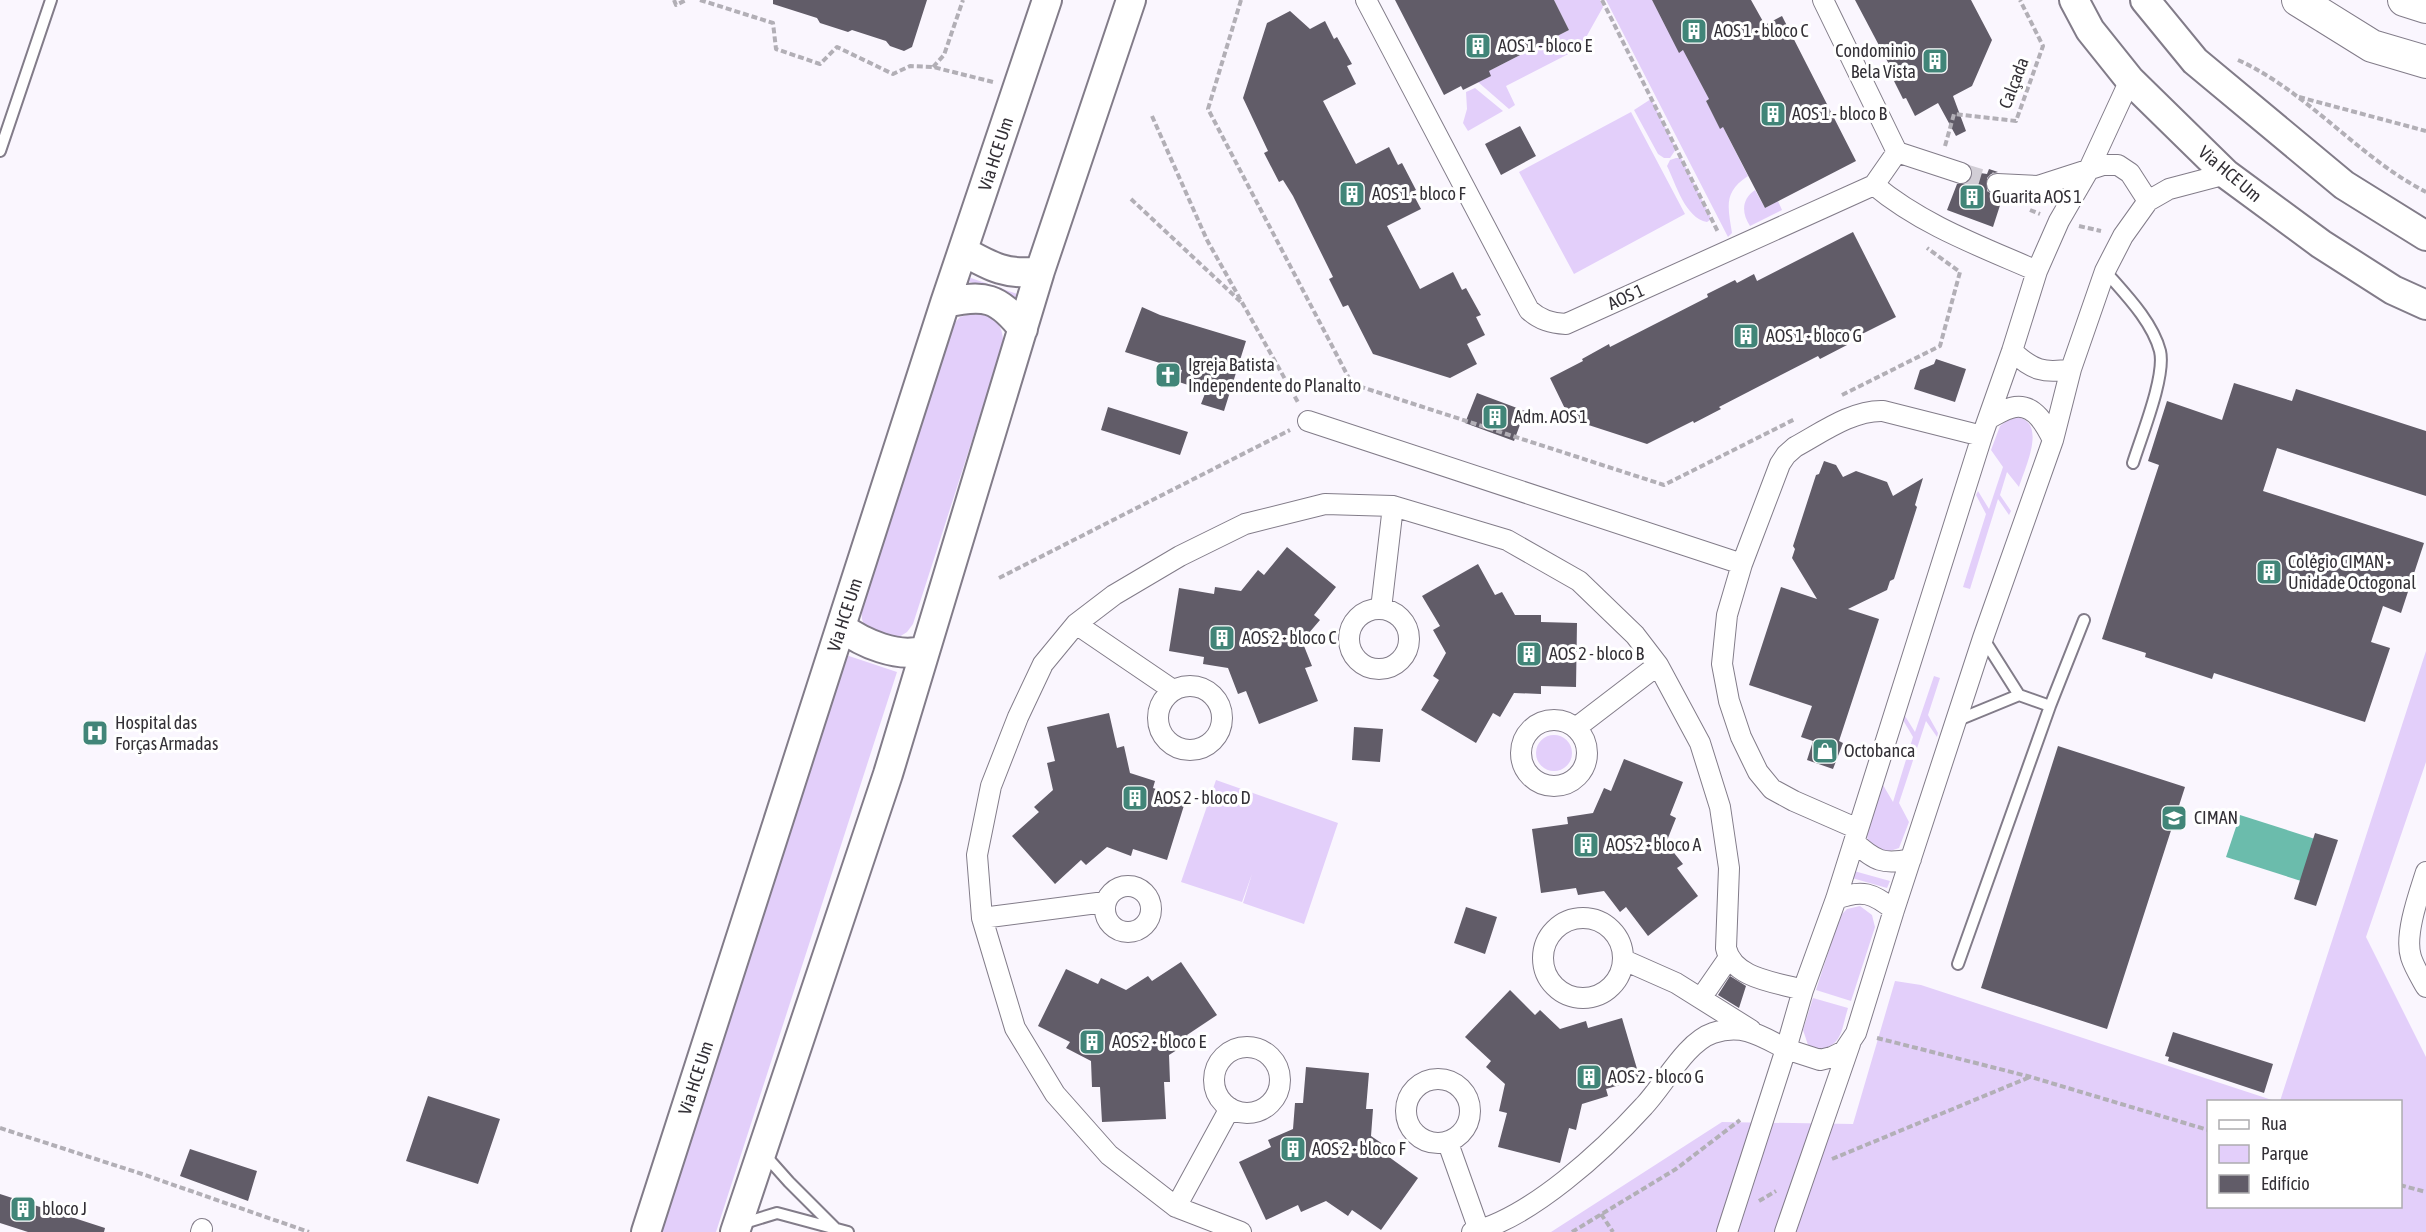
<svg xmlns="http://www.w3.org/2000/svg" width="2426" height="1232" font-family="'Asap Condensed',sans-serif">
  <rect width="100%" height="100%" fill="#faf6fe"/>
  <path fill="#e3cffa" d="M1554,0h46l3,7 -23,41 -74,38 9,19 -6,4 -31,-27 11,-11 80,-41z
    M1606,0h46l27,52 5,-2 25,49 -3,2 14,27 3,-1 25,49c-25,16 -20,31 -16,57l-4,4z
    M1475,88l28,23 -35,20 -5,-8 4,-14 -1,-17z
    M1651,99l25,50 -6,9h-6l-6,-4 -24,-44z
    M1631,112l54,102 -111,60 -55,-102z
    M1676,158h5l29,58v4l-3,2c-22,-4 -31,-38 -40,-56l3,-6z
    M1755,190l10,18 13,-7 4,9 -32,16c-9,-14 -8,-27 5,-36z
    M968,277l52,18 -2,3 -51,-17z
    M977,312c17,4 27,13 26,32l-90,280 -6,8 -11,7 -31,-10 -3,-10 -1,-11 91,-282 8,-9z
    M2012,417c38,0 13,50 7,70l-12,-15 -7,23 11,16 -2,4 -11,-16 -28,90 -7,-2 23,-73 -10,-19 2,-4 11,18 14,-42 -12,-17 9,-24z
    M2426,651v111l-60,175 60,120v175h-875l171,-110 131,2 42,-143 26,4 354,116 -67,1v104h192v-104l-120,-1z
    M846,655l51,17 -181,560h-57z
    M1934,676l6,2 -12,37 10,18 -1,4 -11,-16 -27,82 10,19 -10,26 -15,5c-5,-3 -13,-6 -16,-11 -4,-10 10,-46 15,-57l10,17 20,-65 -10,-17 2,-4 10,16z
    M1536 753a18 18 0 1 1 36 0a18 18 0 1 1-36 0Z
    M1216,780l122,43 -34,101 -61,-21 9,-29 -10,28 -61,-20z
    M1854,871l36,10 -3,7 -35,-10z
    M1860,906l12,9 3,12 -24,74 -35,-11 24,-74 7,-7z
    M1813,998l35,10c-7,22 -5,37 -30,43l-10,-6 -5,-15z"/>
  <path fill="#6bbcac" d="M2240,815l75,24 -14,42 -75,-24z"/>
  <path fill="#615c68" d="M773,0h154l-15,47 -8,4 -14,-5 -4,-5 -34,-11 -4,2 -28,-9 -3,-5 -44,-14z
    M1395,0h159l15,30 -80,41 2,5 -28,14 -2,-4 -17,9z
    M1652,0h99l14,25 17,-9 74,145 -91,47 -42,-81 -3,2 -14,-28 3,-2 -26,-49 -4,3z
    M1855,0h116l21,40 -20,46 -19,10 13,35 -10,5 -18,-33 -23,13 -9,-18 -3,1 -14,-28 3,-1z
    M1290,11l20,18 15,-8 9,18 3,-2 15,27 -5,2 9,18 -33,17 33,63 33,-17 9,18 4,-2 14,27 -4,2 9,17 -34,17 33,63 33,-17 9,18 4,-2 15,27 -5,2 9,18 -18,9 10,20 -27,14 -77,-24 -25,-49 -5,2 -14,-28 4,-2 -40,-81 -10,-16 -4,2 -15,-29 4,-2 -25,-53 24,-75z
    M1520,126l16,30 -35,19 -16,-31z
    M1989,169l9,3 -7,2 -4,4v12l4,4 12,2 -10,31 -46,-17 10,-26 12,-2 4,-10 14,2z
    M1853,232l43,85 -50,25 1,3 -27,14 -2,-3 -99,51 2,2 -27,14 -1,-2 -46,23 -77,-25 -20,-41 33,-17 -1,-2 27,-15 1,3 98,-50 -1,-3 28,-14 2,3 17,-9 3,7z
    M1142,307l18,8 86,26 -22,70 -23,-7 5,-13 -27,-9 3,-12 -57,-18z
    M1936,359l30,10 -11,33 -41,-13 6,-19 14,-6z
    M2234,383l58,18 4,-12 130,42v65l-149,-48 -14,43 161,52 -23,70 -18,-7 -12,36 19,6 -25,74 -151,-49 -2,6 -9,-3 -58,-19 1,-4 -44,-14 57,-174 -11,-4 19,-60 55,19z
    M1477,393l48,18 -11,30 -49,-18z
    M1108,407l80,25 -8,23 -79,-25z
    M1824,461l12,4 7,12 13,-6 31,11 6,14 30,-18 -8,27 2,2 -23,72 -4,2 -3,9 -39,19 31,10 -40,122 4,2 -10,26 -26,-9 6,-19 -12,-4 11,-31 -63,-21 32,-98 36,12 -25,-41 3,-9 -2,-3 11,-34 12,-37 3,-1z
    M1287,547l49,40 -22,28 6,5 -18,21 10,25 -7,2 13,33 -59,23 -13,-33 -8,3 -10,-26 -25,-4 1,-7 -35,-6 10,-63 35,6 1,-7 26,4 17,-21 6,5z
    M1478,564l17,31 7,-3 13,23h26v7l36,1 -1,64 -35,-1v8l-27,-1 -14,24 -7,-4 -17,30 -55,-33 18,-30 -6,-4 13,-23 -13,-23 7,-4 -18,-30z
    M1109,713l8,35 7,-2 6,27 25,8 -2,7 33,11 -19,61 -34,-11 -2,7 -24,-9 -21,18 -5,-5 -26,24 -43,-48 27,-24 -5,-5 19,-17 -6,-27 8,-2 -8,-34z
    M1354,727l29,2 -3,33 -28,-2z
    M2058,746l127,41 -78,242 -126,-41z
    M1624,759l59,23 -13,33 6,3 -10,25 17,21 -6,4 21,28 -50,40 -22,-29 -6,5 -16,-21 -26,4 -2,-7 -35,5 -9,-64 36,-5 -1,-7 26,-4 11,-25 7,3z
    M2315,833l23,7 -22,66 -22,-7z
    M1466,907l31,10 -12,37 -31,-11z
    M1181,962l36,53 -30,20 4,6 -22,14 1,27h-6l2,37 -64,3 -2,-35h-8l-1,-26 -25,-13 4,-6 -32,-16 28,-57 32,15 3,-6 25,12 22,-14 4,5z
    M1730,976l16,10 -7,22 -21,-13z
    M1510,990l25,25 5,-5 20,19 26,-8 2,7 34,-10 18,61 -34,10 2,7 -26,8 -6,26 -7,-2 -9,35 -62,-16 9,-34 -8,-2 6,-27 -19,-17 5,-6 -26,-24z
    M2173,1032l100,32 -9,29 -96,-32 1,-4 -4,-1z
    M1306,1067l63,6 -3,36h7l-2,27 22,15 -4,6 29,21 -37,52 -29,-20 -4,6 -22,-15 -25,11 -3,-7 -32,15 -27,-58 32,-15 -3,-7 25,-11 2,-26h8z
    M428,1096l72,23 -22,65 -72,-23z
    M190,1149l67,22 -9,30 -68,-25z
    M0,1194l105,34 -1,4h-76l-28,-9z"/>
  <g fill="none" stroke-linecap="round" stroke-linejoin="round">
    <path stroke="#d2ced6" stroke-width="20" stroke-dasharray="20 10" stroke-linecap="butt" d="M1961,173l36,11"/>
    <g stroke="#827c89" stroke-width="14">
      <path id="lane" d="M0,151l51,-151
        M2105,271c20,23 47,50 55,80 6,25 -19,86 -27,112
        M1983,638l36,57 31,11
        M1958,720l61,-25
        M1958,964l92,-258 34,-86
        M765,1155l24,27 46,46
        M741,1224l36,-11 71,19"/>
    </g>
    <g stroke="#827c89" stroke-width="22">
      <path id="street" d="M1366,0l163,310c11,10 22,13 37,14l308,-139
        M1823,0l74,152 64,21
        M2130,80l-42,91 -29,50 -22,50 -25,80 -30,85 -146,463 -33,91 -17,59 34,11 12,-3 12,-6 12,-18 38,-123 89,-272 70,-198 18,-71 34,-98 18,-35 25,-35 21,-12 57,-15
        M1997,184l41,2 65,-21h15l12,8 18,28
        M1874,185c48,40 106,61 163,86
        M1874,185l23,-33
        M2012,351c20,19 32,23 59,18
        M1988,419c8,-4 18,-11 27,-12 20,-3 31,19 38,33
        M1308,421l434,143
        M1381,609l12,-103
        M1349 639a30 30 0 1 1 60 0a30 30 0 1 1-60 0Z
        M1076,624l97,66
        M1158 718a32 32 0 1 1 64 0a32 32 0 1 1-64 0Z
        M1521 753a33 33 0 1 1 66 0a33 33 0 1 1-66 0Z
        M1577,727l81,-62
        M1858,829l-64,-28 -22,-12 -14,-17 -17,-35 -12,-36 -7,-37 5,-49 15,-51 38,-100 6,-9 9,-8c26,-14 57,-37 88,-36l99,25
        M1854,842c21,19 29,23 57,17
        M2426,872c-7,22 -22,63 -15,85 3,10 10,21 15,30
        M1105 909a23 23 0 1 1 46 0a23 23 0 1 1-46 0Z
        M1836,899c26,-10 37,-6 58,11
        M1543 958a40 40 0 1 1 80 0a40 40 0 1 1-80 0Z
        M982,918l123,-16
        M1624,960l52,23 75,47
        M1701,998l27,-39
        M1214 1080a33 33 0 1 1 66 0a33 33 0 1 1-66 0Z
        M1406 1111a32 32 0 1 1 64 0a32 32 0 1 1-64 0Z
        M1448,1143l31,87
        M1176,1207l54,-99
        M201,1232l1,-3
        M1241,1232l-65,-25 -67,-52 -54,-61 -40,-66 -33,-110 -5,-63 14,-69 27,-69 25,-53 33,-40 38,-29 66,-39 65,-32 80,-20 68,2 114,34 72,41 56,54 23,30 42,78 20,64 9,61 -3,80c7,31 50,34 77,42
        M1472,1232c59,-14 132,-82 172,-126 20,-21 42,-64 69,-73 30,-10 48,3 73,16l-59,183
        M1785,1232l65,-188"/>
    </g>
    <g stroke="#827c89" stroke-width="32">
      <path id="secondary" d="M2074,0l16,30 40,50 96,94 95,70 72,46 33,15
        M2145,0l50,61 149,124 82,51
        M963,251c28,16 45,25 77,20
        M945,303c40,-9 53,-6 78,26
        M841,627c21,16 58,32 83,23
        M646,1232l299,-929 102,-303
        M735,1232l153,-458 152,-503 91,-271"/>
    </g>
    <g stroke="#827c89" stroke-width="34">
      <path id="primary" d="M2298,0l74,46 54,16
        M2404,0l22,7"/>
    </g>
    <path stroke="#b2afb6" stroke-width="4" stroke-dasharray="6 3" stroke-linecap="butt" d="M674,0l2,5 10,-5
      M700,0l73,23 3,26 44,15 17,-17 56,27 17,-8 23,1 60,15
      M1241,0l-33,109 144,275 312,101 131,-66
      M1602,0l116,232
      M2238,60c70,32 120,97 188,132
      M933,67l11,-12 19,-55
      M2299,97l127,34
      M1152,116l55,124 92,164
      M1945,146l9,-32 62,7 27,-75 -23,-46
      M1131,199l110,103
      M2030,210l10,4
      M2079,226l22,5
      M1842,395l98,-49 20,-74 -33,-24
      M999,578l291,-148
      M1877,1038l154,39 177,53
      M0,1128l142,46 167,58
      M1832,1159l198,-82
      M2400,1185l26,7
      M1759,1201l17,-10
      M1601,1214l12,18
      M1572,1232l104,-63 64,-49"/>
    <use href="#lane" stroke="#fff" stroke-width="10"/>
    <use href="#street" stroke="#fff" stroke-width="20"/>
    <use href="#secondary" stroke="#fff" stroke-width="28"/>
    <use href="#primary" stroke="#fff" stroke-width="32"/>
  </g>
  <defs>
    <g id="building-square" transform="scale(1.35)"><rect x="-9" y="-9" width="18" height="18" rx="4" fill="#418578" stroke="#fff"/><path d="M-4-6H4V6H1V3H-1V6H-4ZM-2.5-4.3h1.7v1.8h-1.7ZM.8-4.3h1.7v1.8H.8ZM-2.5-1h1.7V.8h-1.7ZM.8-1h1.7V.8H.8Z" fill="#fff"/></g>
    <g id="church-square" transform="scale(1.35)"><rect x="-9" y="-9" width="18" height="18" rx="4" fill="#418578" stroke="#fff"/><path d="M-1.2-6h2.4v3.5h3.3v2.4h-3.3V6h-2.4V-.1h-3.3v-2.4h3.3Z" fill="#fff"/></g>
    <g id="hospital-square" transform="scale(1.35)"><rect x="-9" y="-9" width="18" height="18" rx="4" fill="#418578" stroke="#fff"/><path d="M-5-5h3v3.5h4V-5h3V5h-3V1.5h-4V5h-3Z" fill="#fff"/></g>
    <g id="shop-square" transform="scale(1.35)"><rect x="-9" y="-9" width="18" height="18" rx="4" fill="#418578" stroke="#fff"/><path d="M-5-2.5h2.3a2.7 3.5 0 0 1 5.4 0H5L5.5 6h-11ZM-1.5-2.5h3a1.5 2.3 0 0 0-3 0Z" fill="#fff"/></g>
    <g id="school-square" transform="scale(1.35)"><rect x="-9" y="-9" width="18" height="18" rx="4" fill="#418578" stroke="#fff"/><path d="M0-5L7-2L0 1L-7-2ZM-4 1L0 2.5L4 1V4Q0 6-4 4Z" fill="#fff"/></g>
  </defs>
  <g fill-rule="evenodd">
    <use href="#building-square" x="1694" y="31"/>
    <use href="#building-square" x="1478" y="46"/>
    <use href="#building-square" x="1935" y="61"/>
    <use href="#building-square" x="1773" y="114"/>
    <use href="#building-square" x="1352" y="194"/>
    <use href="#building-square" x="1972" y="197"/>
    <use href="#building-square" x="1746" y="336"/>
    <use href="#church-square" x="1168" y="375"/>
    <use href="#building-square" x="1495" y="417"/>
    <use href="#building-square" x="2269" y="572"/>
    <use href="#building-square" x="1222" y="638"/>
    <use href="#building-square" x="1529" y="654"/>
    <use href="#hospital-square" x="95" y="733"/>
    <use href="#shop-square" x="1825" y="751"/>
    <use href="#building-square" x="1135" y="798"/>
    <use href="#school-square" x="2174" y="818"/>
    <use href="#building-square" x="1586" y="845"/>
    <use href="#building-square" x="1092" y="1042"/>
    <use href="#building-square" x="1589" y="1077"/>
    <use href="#building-square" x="1293" y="1149"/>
    <use href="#building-square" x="23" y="1209"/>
  </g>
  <g text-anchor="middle" stroke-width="6" stroke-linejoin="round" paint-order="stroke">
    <g font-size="18" fill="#333036" stroke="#fff" text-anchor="start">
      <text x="1714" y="37">AOS 1 - bloco C</text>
      <text x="1498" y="52">AOS 1 - bloco E</text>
      <text x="1916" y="57" text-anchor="end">Condominio<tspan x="1916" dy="21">Bela Vista</tspan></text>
      <text x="1792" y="120">AOS 1 - bloco B</text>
      <text x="1372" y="200">AOS 1 - bloco F</text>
      <text x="1992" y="203">Guarita AOS 1</text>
      <text x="1766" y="342">AOS 1 - bloco G</text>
      <text x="1188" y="371">Igreja Batista<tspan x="1188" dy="21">Independente do Planalto</tspan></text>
      <text x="1514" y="423">Adm. AOS 1</text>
      <text x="2288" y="568">Colégio CIMAN -<tspan x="2288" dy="21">Unidade Octogonal</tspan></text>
      <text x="1242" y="644">AOS 2 - bloco C</text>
      <text x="1549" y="660">AOS 2 - bloco B</text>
      <text x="115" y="729">Hospital das<tspan x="115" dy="21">Forças Armadas</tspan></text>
      <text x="1844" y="757">Octobanca</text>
      <text x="1154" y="804">AOS 2 - bloco D</text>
      <text x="2194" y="824">CIMAN</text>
      <text x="1606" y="851">AOS 2 - bloco A</text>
      <text x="1112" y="1048">AOS 2 - bloco E</text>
      <text x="1608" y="1083">AOS 2 - bloco G</text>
      <text x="1312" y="1155">AOS 2 - bloco F</text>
      <text x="42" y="1215">bloco J</text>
    </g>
    <g font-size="18" fill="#333036" stroke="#fff">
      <text transform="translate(2014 83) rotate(-69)" y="6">Calçada</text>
      <text transform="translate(996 154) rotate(-72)" y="6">Via HCE Um</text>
      <text transform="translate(2230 174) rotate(40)" y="6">Via HCE Um</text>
      <text transform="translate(1626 297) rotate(-24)" y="6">AOS 1</text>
      <text transform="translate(845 615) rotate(-72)" y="6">Via HCE Um</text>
      <text transform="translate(696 1078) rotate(-72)" y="6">Via HCE Um</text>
    </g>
  </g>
  <rect x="2207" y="1100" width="195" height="108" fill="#ffffff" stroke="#adacaf" stroke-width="1.5"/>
  <rect x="2219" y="1120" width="30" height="9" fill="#ffffff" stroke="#adacaf" stroke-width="1.5"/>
  <text x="2261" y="1130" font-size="18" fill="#333036">Rua</text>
  <rect x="2219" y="1145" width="30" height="18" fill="#e3cffa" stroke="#adacaf" stroke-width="1.5"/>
  <text x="2261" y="1160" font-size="18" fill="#333036">Parque</text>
  <rect x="2219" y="1175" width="30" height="18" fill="#615c68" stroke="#adacaf" stroke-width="1.5"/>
  <text x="2261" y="1190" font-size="18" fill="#333036">Edifício</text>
</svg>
